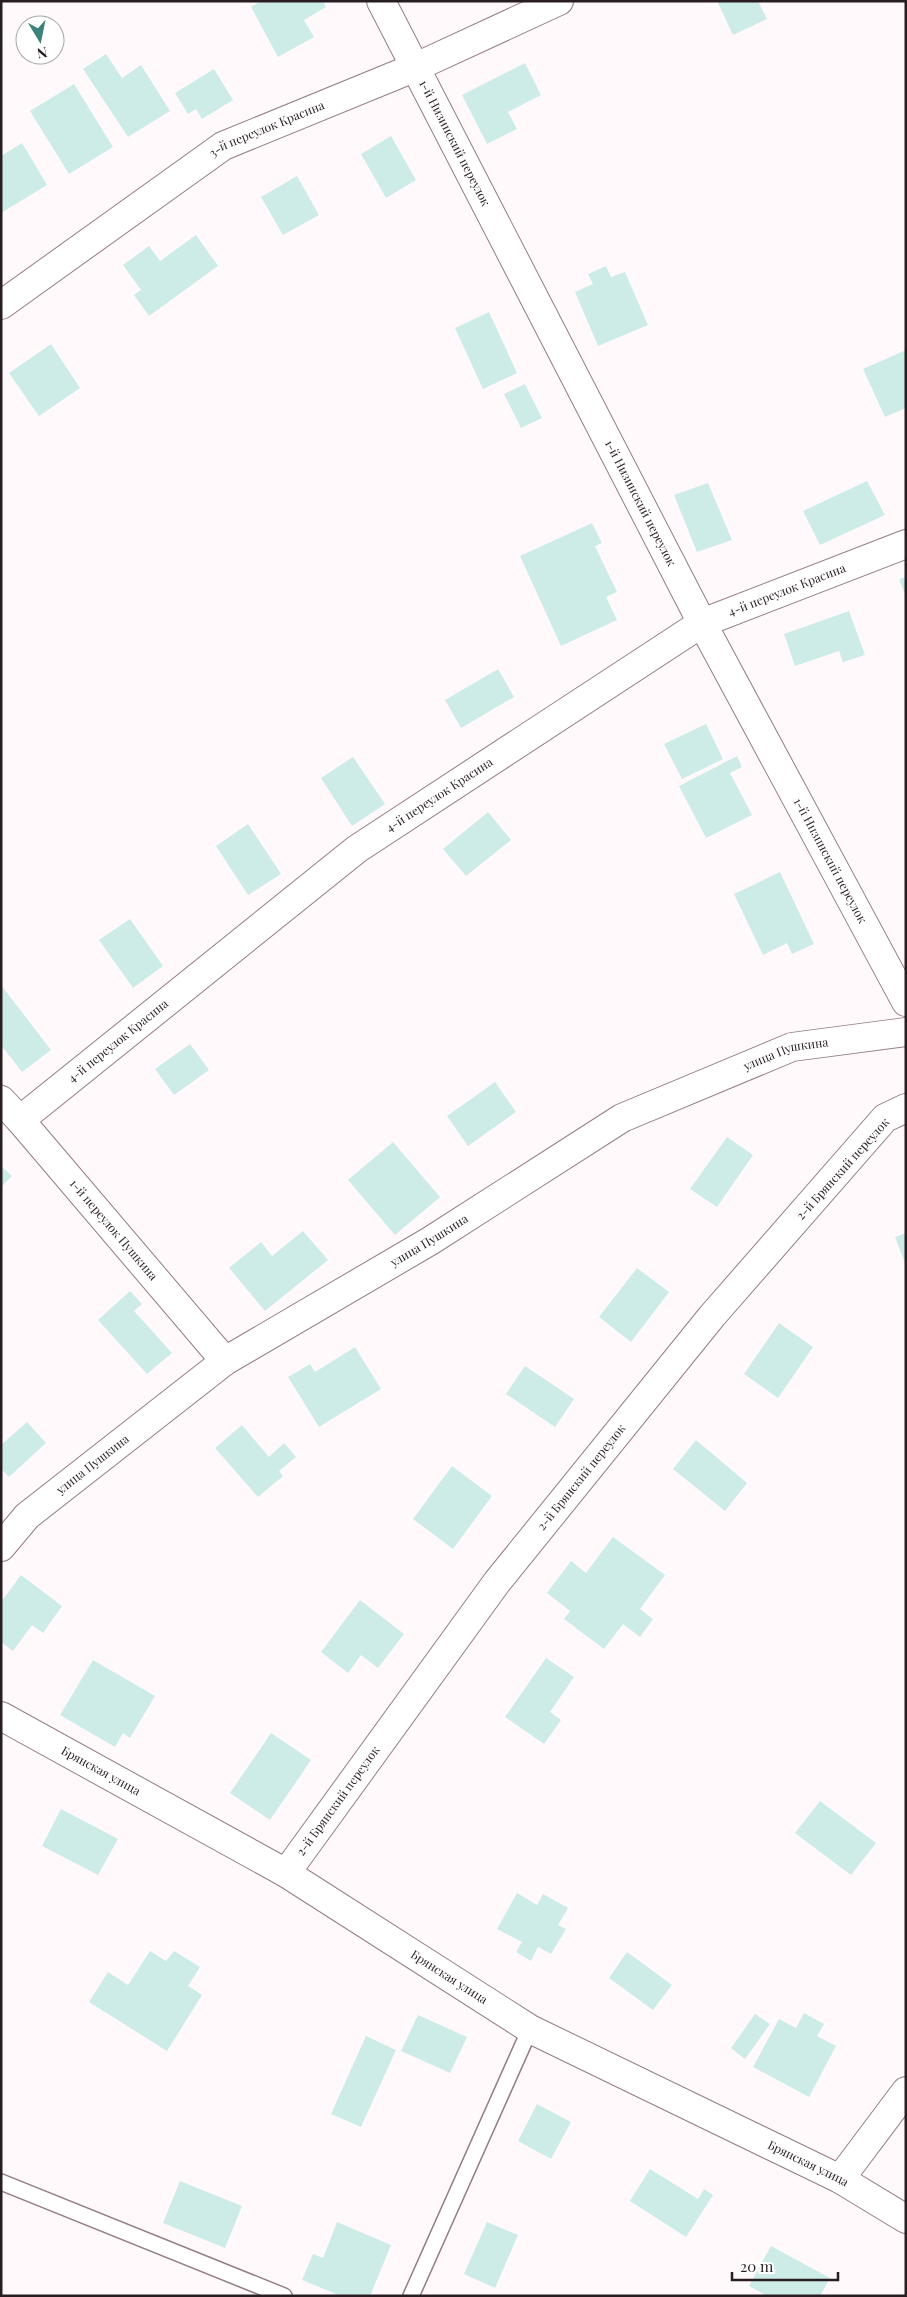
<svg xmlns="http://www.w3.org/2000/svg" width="907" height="2297" font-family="'Playfair Display',serif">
  <rect width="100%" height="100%" fill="#fff9fb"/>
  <path fill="#cdece7" d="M261,1h62l3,6 -22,13 10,17 -36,20 -27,-50z
    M717,1h41l9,18 -34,16z
    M106,54l16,24 19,-13 29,46 -42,26 -45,-68z
    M525,63l16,32 -33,17 9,17 -30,15 -25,-49z
    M214,69l19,31 -31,19 -6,-10 -8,5 -13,-21z
    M74,84l39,63 -44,27 -39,-63z
    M391,136l25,44 -30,18 -25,-44z
    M22,143l25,42 -46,28v-57z
    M297,176l22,39 -36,20 -22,-38z
    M196,235l22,31 -69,50 -15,-21 7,-5 -18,-25 26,-19 11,15z
    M606,266l5,11 14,-5 23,53 -50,21 -23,-54 18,-8 -5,-10z
    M489,312l28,61 -34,16 -28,-61z
    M51,344l29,44 -41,28 -30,-43z
    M906,350v58l-21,9 -22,-48z
    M525,384l17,34 -21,10 -17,-34z
    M867,481l18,34 -65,30 -17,-34z
    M708,483l24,57 -35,12 -23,-57z
    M592,523l10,20 -7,3 22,46 -11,5 11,23 -56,26 -41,-90z
    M906,577v20l-7,-18z
    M849,611l16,44 -22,7 -4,-11 -44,15 -11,-32z
    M498,669l16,28 -53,31 -16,-28z
    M706,724l17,35 -41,20 -18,-35z
    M737,756l5,11 -12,6 22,42 -46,23 -27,-52z
    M353,757l32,47 -33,22 -31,-48z
    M488,812l23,28 -45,36 -23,-27z
    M248,824l33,50 -33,21 -32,-49z
    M780,872l34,72 -22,10 -5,-11 -24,12 -29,-61z
    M130,919l33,47 -30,22 -34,-48z
    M1,985l50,65 -29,22 -21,-27z
    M190,1044l19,26 -35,25 -19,-26z
    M495,1082l21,30 -48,34 -21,-30z
    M727,1137l26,18 -36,52 -27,-18z
    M393,1142l47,55 -45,38 -47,-55z
    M1,1166l11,10 -11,11z
    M303,1231l25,29 -63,51 -36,-43 32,-26 11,14z
    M906,1233v33l-11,-29z
    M637,1268l32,24 -38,50 -32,-25z
    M130,1291l12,13 -8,7 38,42 -25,21 -49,-54z
    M779,1323l34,24 -35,51 -34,-24z
    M355,1347l26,42 -62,38 -31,-50 22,-13 5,8z
    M525,1366l49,33 -19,28 -49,-33z
    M27,1422l19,21 -37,34 -8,-8v-24z
    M242,1425l27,32 15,-14 12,14 -17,14 4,5 -25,21 -43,-49z
    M696,1440l51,43 -22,28 -52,-42z
    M452,1466l40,30 -39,53 -40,-30z
    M613,1537l52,38 -25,34 13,10 -13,18 -17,-13 -19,25 -40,-30 6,-8 -23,-18 24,-32 15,12z
    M21,1575l41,31 -19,27 -11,-8 -19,26 -12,-9v-40z
    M360,1600l44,34 -26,34 -17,-13 -13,18 -27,-21z
    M546,1658l28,19 -24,35 11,8 -17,24 -39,-27z
    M93,1660l62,36 -25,42 -7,-5 -8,14 -55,-32z
    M271,1733l40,27 -41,60 -40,-27z
    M820,1801l56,42 -25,32 -56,-42z
    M61,1809l57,30 -20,36 -56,-29z
    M517,1893l20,12 6,-11 25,14 -10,17 8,4 -15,25 -13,-7 -7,14 -15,-9 6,-10 -25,-13z
    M150,1951l16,10 8,-10 26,16 -12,19 14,9 -35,56 -78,-49 19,-30 20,13z
    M627,1952l45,33 -19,25 -44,-32z
    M804,2013l20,11 -7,12 19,10 -27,51 -56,-30 26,-48 17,9z
    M755,2014l15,10 -25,35 -14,-11z
    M418,2015l49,22 -17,36 -49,-22z
    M366,2036l30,14 -35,77 -30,-13z
    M537,2104l34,18 -20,37 -33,-18z
    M650,2169l48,30 6,-10 9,6 -27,42 -56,-36z
    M180,2181l62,25 -17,42 -62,-25z
    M337,2222l54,23 -21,51h-29l-39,-16 11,-26 10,4z
    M487,2222l31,13 -23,53 -31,-14z
    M771,2246l59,32 -10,18h-53l-18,-10z"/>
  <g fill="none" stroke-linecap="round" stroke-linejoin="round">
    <g stroke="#957c85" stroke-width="18">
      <path id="service" d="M1,2182l283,114
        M411,2296l119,-267"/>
    </g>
    <g stroke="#957c85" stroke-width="30">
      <g id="minor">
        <path id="s1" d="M381,1l321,622 204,379"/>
        <path id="s2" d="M1,305l222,-159 193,-79 143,-66"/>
        <path id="s3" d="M1,1100l19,20 205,241"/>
        <path id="s4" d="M20,1120l337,-271 345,-226 204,-79"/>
        <path id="s5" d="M1,1547l26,-31 198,-155 205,-120 192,-123 170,-71 114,-15"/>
        <path id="s6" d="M1,1716l285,157 244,156 310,150 66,40"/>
        <path id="s7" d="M286,1873l211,-291 215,-266 173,-198 21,-10"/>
        <path d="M840,2179l66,-88"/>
      </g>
    </g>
    <use href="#service" stroke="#fff" stroke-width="15"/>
    <use href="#minor" stroke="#fff" stroke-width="28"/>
  </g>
  <g text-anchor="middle" stroke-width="4.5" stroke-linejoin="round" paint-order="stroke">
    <g font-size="12" fill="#281e22" stroke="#fff">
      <text dy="4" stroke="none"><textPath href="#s2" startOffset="320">3-й переулок Красина</textPath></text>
      <text dy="4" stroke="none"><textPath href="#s1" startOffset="160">1-й Низинский переулок</textPath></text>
      <text dy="4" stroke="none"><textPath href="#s1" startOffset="565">1-й Низинский переулок</textPath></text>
      <text dy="4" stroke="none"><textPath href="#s4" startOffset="936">4-й переулок Красина</textPath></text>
      <text dy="4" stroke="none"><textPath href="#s4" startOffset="531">4-й переулок Красина</textPath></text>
      <text dy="4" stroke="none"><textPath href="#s1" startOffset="970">1-й Низинский переулок</textPath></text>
      <text dy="4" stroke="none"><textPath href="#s4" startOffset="126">4-й переулок Красина</textPath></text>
      <text dy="4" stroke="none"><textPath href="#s5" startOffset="934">улица Пушкина</textPath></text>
      <text transform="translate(843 1169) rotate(-48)" y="4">2-й Брянский переулок</text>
      <text dy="4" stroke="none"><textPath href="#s3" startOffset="172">1-й переулок Пушкина</textPath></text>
      <text dy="4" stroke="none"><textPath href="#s5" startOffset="529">улица Пушкина</textPath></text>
      <text dy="4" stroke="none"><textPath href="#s5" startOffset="124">улица Пушкина</textPath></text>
      <text dy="4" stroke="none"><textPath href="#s7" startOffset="494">2-й Брянский переулок</textPath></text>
      <text dy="4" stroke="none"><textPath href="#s6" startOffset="114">Брянская улица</textPath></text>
      <text dy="4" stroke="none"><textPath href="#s7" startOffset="89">2-й Брянский переулок</textPath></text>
      <text dy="4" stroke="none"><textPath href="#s6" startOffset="519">Брянская улица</textPath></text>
      <text dy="4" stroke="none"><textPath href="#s6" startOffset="924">Брянская улица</textPath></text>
    </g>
  </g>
  <rect width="907" height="2297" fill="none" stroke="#281e22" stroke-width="5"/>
  <g transform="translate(40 40) rotate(170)"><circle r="24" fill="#ffffff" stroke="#a9a5a7"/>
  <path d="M0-4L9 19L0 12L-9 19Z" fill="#3e837a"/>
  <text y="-8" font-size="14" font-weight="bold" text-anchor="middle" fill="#281e22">N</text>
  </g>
  <path d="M732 2272v8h106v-8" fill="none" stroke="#281e22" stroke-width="2.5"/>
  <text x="740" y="2272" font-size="15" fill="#281e22" stroke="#ffffff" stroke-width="4" paint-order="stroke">20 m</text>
</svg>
